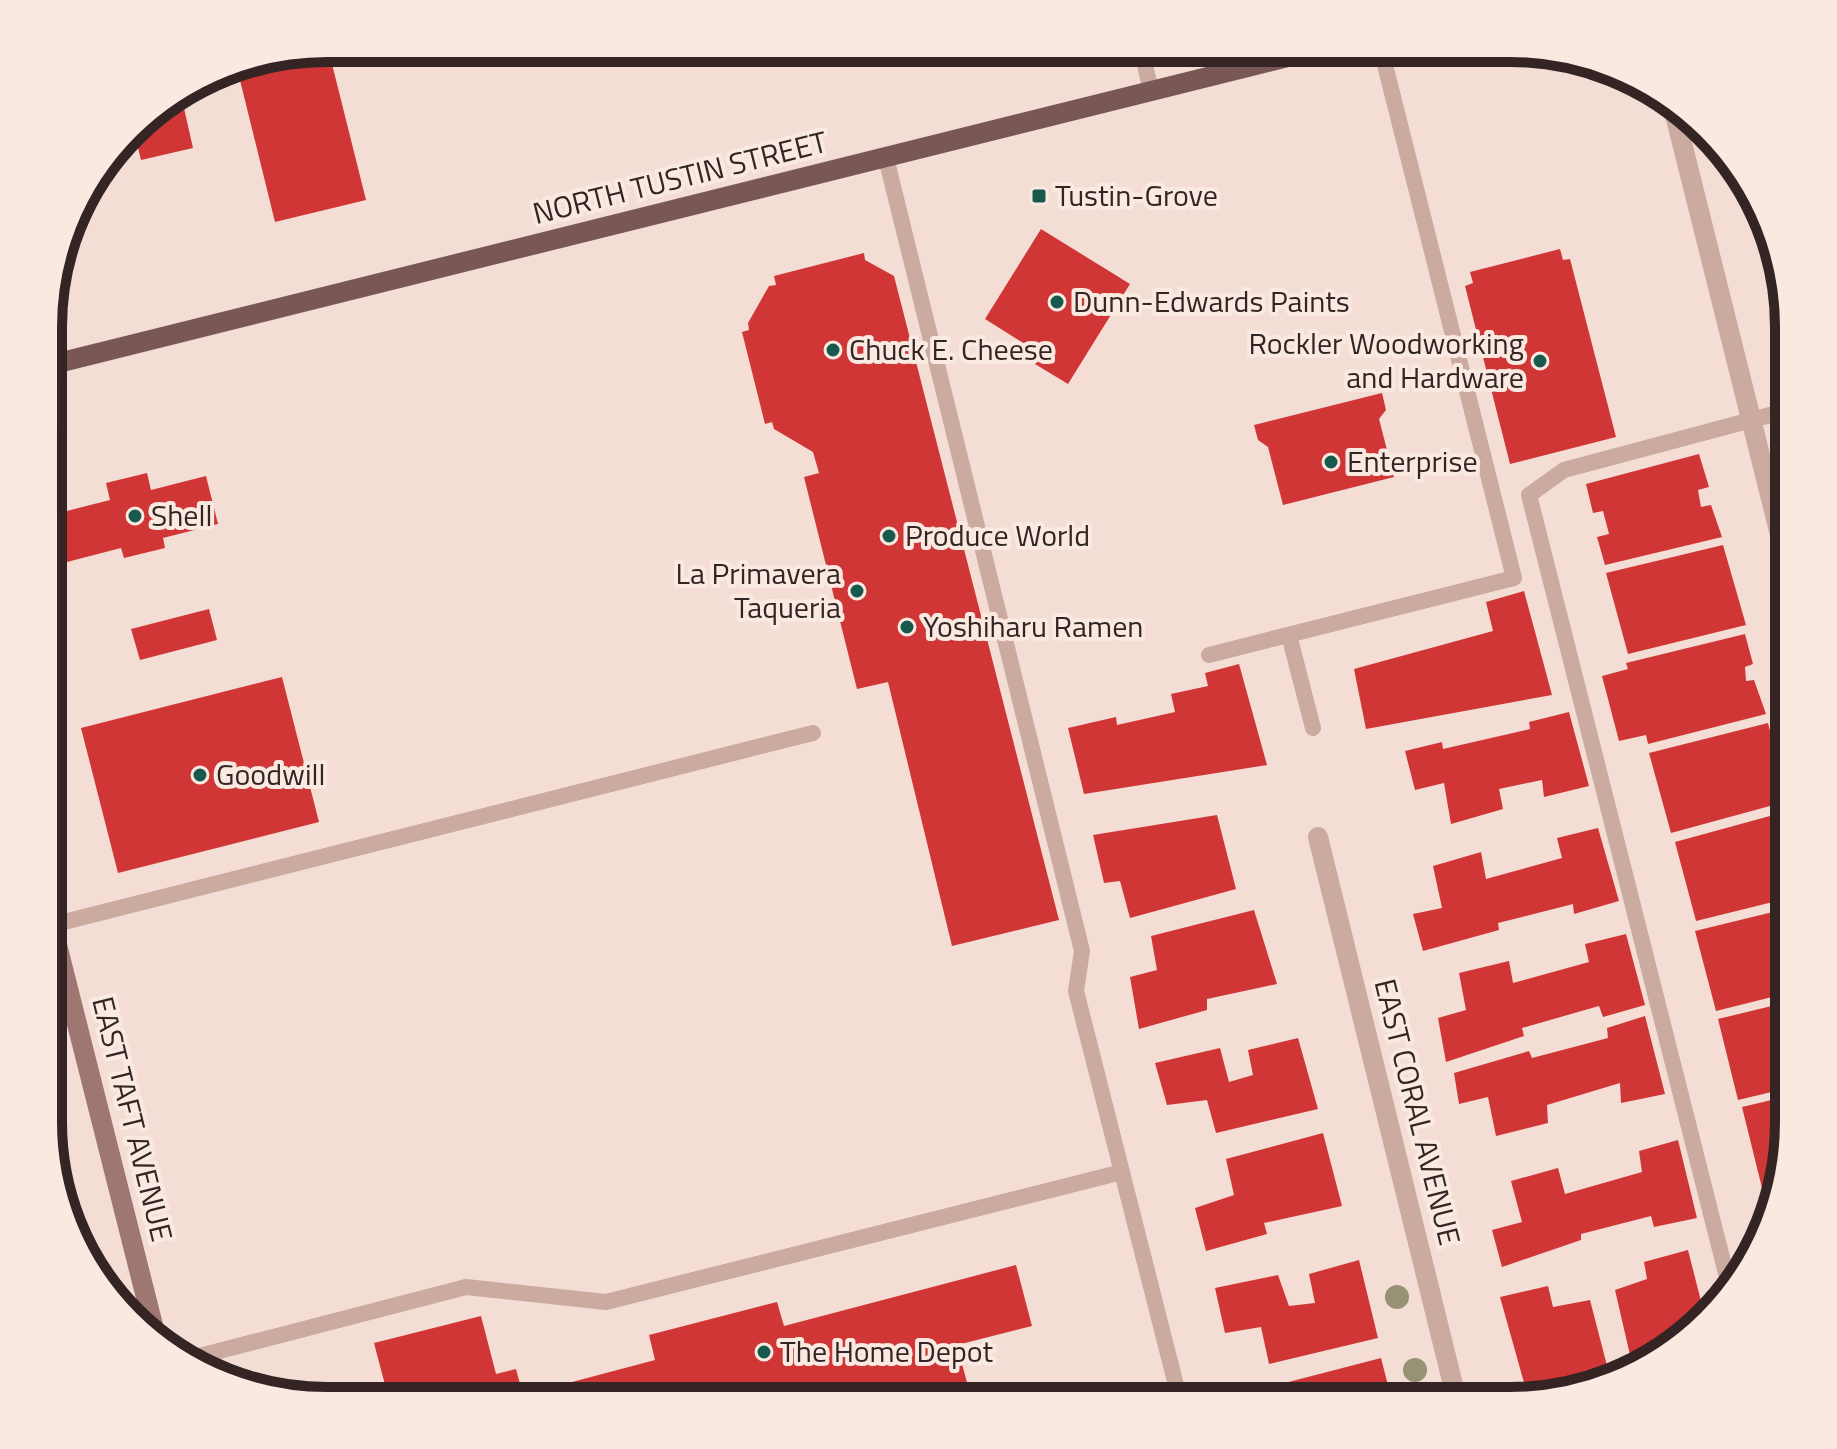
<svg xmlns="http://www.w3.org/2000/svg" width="1837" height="1449" font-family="'Titillium Web',sans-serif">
  <rect width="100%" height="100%" fill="#f3ddd5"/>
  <path fill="#d03635" d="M327,48h66l-61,16 34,136 -91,22 -37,-150 -15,3 -1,-3 15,-9z
    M181,95l12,53 -52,12 -6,-25 -9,3 17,-21z
    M1041,229l89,55 -62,100 -33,-20 7,-9 -57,-36z
    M1560,249l3,11 7,-1 46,178 -106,27 -45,-178 8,-3 -3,-11z
    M864,253l1,7 29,16 165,644 -107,26 -64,-264 -31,7 -53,-212 15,-4 -6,-21 -39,-23 -2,-7 -7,2 -23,-92 7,-2 -1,-7 21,-37 7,-1 -2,-9z
    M1778,280l11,47v29l-20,-73z
    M1382,393l4,17 -7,9 15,58 -111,28 -15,-58 -10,-7 -4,-15z
    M1699,454l10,33 -11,3 3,17 10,-2 11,32 -117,28 -8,-28 12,-3 -6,-23 -10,2 -7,-29z
    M147,473l4,17 55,-14 12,48 -55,14 2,10 -41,10 -3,-10 -54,14 -12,-48 55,-14 -4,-17z
    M1723,545l23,80 -118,29 -22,-81z
    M1524,591l28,104 -186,34 -12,-60 139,-38 -7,-29z
    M209,609l8,31 -77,20 -9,-31z
    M1745,634l8,30 -8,3 1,14 8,-1 12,34 -118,30 -2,-9 -27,6 -17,-65 26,-7 -2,-6z
    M1239,664l28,101 -183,29 -16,-66 48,-11 1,8 58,-13 -4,-18 37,-8 -3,-13z
    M282,677l37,145 -201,51 -37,-145z
    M1569,712l20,74 -45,11 -2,-17 -43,9 4,20 -52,15 -7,-41 -29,7 -10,-39 37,-9 1,7 87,-20 -1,-7z
    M1768,723l20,78 -117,32 -22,-80z
    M1788,811l1,87 -93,23 -21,-79z
    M1217,815l19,74 -106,29 -10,-37 -16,2 -11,-48z
    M1598,828l21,73 -45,13 -1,-10 -75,19 1,7 -76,21 -10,-37 29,-6 -9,-42 48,-14 5,27 76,-21 -5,-20z
    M1789,908l-1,85 -72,18 -21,-80z
    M1254,910l23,74 -70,15v11l-68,19 -9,-52 27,-7 -6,-34z
    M1626,934l19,71 -42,12 -4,-11 -77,22 2,8 -78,26 -8,-44 28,-8 -7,-37 50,-12 4,22 76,-21 -4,-18z
    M1788,1002v86l-50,12 -20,-81z
    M1645,1016l20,78 -44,9 -1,-20 -73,22 1,18 -52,13 -8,-39 -29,7 -5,-31 75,-22 3,7 76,-20 -1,-10z
    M1298,1038l20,71 -102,24 -9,-33 -40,5 -12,-42 65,-15 9,34 24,-7 -5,-25z
    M1788,1096v45l-11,47 -14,4 -21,-85z
    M1323,1133l19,73 -78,17 3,11 -61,17 -11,-43 39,-13 -8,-36z
    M1678,1140l19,78 -43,9 -3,-11 -70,18v6l-79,27 -10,-37 30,-8 -11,-41 47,-13 7,26 77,-22 -3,-21z
    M1688,1250l17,67 -72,51 -18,-78 32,-11 -3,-17z
    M1359,1260l19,78 -109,26 -8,-37 -36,6 -10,-45 63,-13 11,31 26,-3 -6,-29z
    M1016,1265l16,61 -75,19 15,56 -583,-1 -15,-57 107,-27 15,58 20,-5 7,26 132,-35 -6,-25 128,-33 7,24z
    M1548,1286l5,21 37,-7 21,81 -83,16 -28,-100z
    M1381,1358l11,43h-111l-4,-16z"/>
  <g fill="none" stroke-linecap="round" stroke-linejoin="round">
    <path stroke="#cbaaa0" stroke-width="16" d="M1141,48l10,43
      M886,158l196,793 -6,40 104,410
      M1289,635l24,93
      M1209,655l305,-77 -133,-529
      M52,925l761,-192
      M1730,1289l-201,-794 35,-25 225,-60
      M188,1359l278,-72 140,15 516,-130"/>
    <path stroke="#cbaaa0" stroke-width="20" d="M1672,103l117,468
      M1318,837l139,564"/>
    <path stroke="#9f7772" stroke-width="20" d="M49,913l108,428"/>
    <path stroke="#785754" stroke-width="20" d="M50,365l1274,-317"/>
  </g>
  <g fill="#989275">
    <circle cx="1397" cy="1297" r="12"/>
    <circle cx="1415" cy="1370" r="12"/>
  </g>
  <g fill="#17594d" stroke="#fae9e1" stroke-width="3">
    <rect x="1031" y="188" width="16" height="16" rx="4"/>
    <circle cx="1057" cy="302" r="8"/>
    <circle cx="833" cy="350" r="8"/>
    <circle cx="1540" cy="361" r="8"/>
    <circle cx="1331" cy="462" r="8"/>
    <circle cx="135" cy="516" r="8"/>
    <circle cx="889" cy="536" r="8"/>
    <circle cx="857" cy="591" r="8"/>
    <circle cx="907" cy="627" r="8"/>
    <circle cx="200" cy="775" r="8"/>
    <circle cx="764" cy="1352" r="8"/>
  </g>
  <g text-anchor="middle" stroke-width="8" stroke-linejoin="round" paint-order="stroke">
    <g font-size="30" fill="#342524" stroke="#fae9e1">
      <text transform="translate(680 178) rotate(-14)" y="10">NORTH TUSTIN STREET</text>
      <text transform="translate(1417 1112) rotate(76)" y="10">EAST CORAL AVENUE</text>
      <text transform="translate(132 1119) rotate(76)" y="10">EAST TAFT AVENUE</text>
    </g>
    <g font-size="30" fill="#342524" stroke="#fae9e1" text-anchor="start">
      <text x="1055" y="206">Tustin-Grove</text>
      <text x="1073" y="312">Dunn-Edwards Paints</text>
      <text x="1524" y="354" text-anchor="end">Rockler Woodworking<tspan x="1524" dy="34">and Hardware</tspan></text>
      <text x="849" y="360">Chuck E. Cheese</text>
      <text x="1347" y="472">Enterprise</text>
      <text x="151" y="526">Shell</text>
      <text x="905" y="546">Produce World</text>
      <text x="841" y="584" text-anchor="end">La Primavera<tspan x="841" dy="34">Taqueria</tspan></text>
      <text x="923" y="637">Yoshiharu Ramen</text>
      <text x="216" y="785">Goodwill</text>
      <text x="780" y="1362">The Home Depot</text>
    </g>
  </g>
  <path d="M0 0H1837V1449H0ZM327 62H1510A265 265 0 0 1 1775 327V1122A265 265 0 0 1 1510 1387H327A265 265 0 0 1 62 1122V327A265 265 0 0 1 327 62Z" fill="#fae9e1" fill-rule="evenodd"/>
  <path fill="none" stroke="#342524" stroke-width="10" d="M327 62H1510A265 265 0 0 1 1775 327V1122A265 265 0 0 1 1510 1387H327A265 265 0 0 1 62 1122V327A265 265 0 0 1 327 62Z"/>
</svg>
